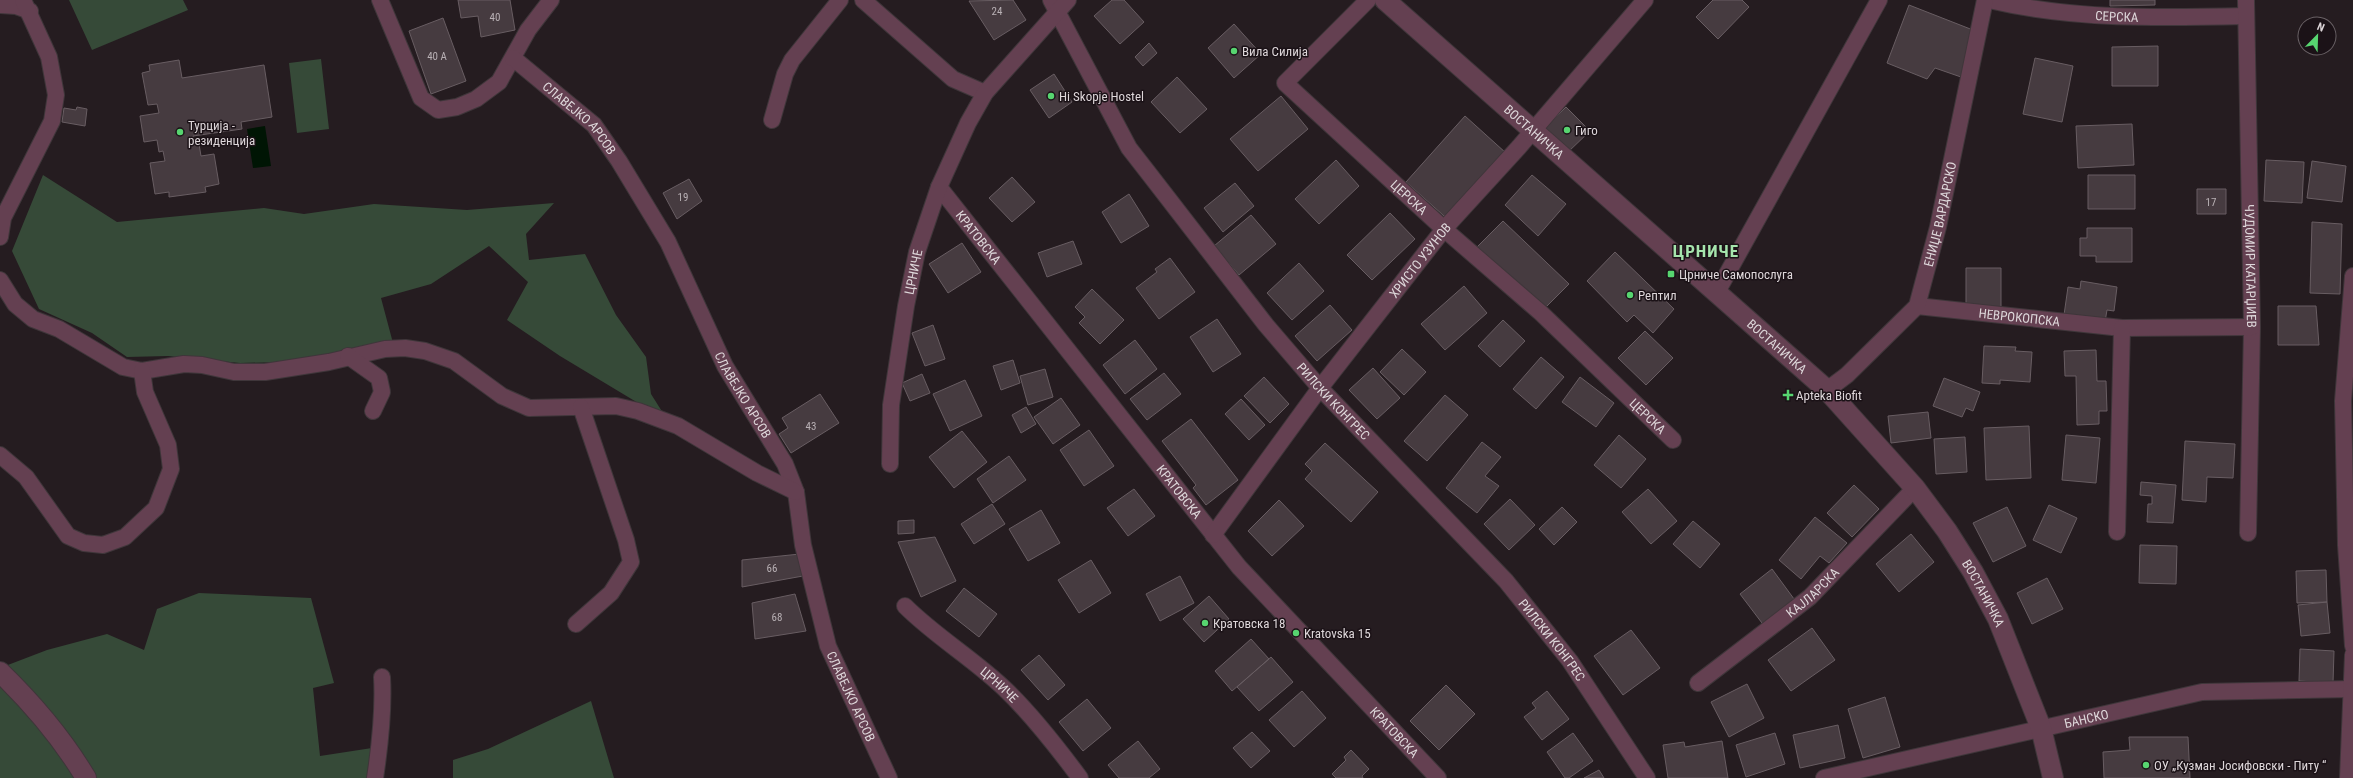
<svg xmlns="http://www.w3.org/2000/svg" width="2353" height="778" font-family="'Roboto Condensed',sans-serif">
  <rect width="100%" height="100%" fill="#251c20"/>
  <path fill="#364a38" d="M69,0h114l5,10 -96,40z
    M321,59l8,70 -32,4 -8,-70z
    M43,175l74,47 147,-14 40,6 70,-10 93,6 87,-7 -28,31 3,26 56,-6 31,61 30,42 5,37 17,27 -108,-65 -53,-36 21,-38 -39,-36 -58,38 -50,14 12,45 -71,18 -82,2 -72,-7 -41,1 -35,-24 -53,-24 -27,-58z
    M199,593l112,5 23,85 -21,5 7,68 52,-8 -4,30h-368v-110l47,-18 60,-16 37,16 13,-41z
    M591,701l23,77h-161v-18l35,-11z"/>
  <path fill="#001504" d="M265,126l6,40 -18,2 -6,-39z"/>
  <path fill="#463b40" stroke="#685d62" d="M458,0h52l5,30 -34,7 -3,-21 -17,2z
    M1013,0l13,20 -32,20 -25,-39z
    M1112,0h12l20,22 -24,22 -26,-28z
    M1713,0h29l7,7 -31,32 -22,-22z
    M2110,0h45v5l-45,1z
    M1909,5l69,27 -17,45 -26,-9 -8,11 -40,-16z
    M443,18l23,63 -35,13 -22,-63z
    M1234,24l27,30 -27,24 -26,-30z
    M1149,43l8,10 -14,13 -8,-9z
    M2158,46v40h-46v-39z
    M2035,58l38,8 -11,56 -39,-8z
    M179,60l3,18 82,-13 8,52 -31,5 1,7 -49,7 2,8h4l2,12 13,-2 5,30 -14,3 1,5 -37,5v-5l-14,2 -5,-31 15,-2 -2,-10 -4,1 -2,-12 -13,2 -4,-26 19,-3 -2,-9 -9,1 -6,-32 8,-2 -1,-6z
    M1054,74l18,28 -23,16 -19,-28z
    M1177,77l30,32 -27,24 -29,-31z
    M1281,96l27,33 -50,42 -28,-32z
    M77,107l10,2 -2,17 -23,-4 2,-14 12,2z
    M1566,107l24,24 -23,22 -23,-24z
    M1465,116l41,37 -55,61 -7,2 -38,-34z
    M2132,124l2,41 -56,3 -2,-42z
    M1336,160l23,26 -40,38 -24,-25z
    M2266,160l38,2 -2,41 -38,-2z
    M2312,161l34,5 -4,36 -35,-4z
    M1532,175l34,29 -28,32 -33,-31z
    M2088,175h47v34h-47z
    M1012,177l23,25 -23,20 -23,-24z
    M689,179l13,22 -25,18 -14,-26z
    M1235,183l19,23 -31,26 -19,-24z
    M2197,189h29v25h-29z
    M1129,194l20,32 -28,17 -19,-31z
    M1390,213l25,26 -43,41 -25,-25z
    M1251,215l25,29 -37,31 -25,-29z
    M1503,221l66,63 -28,28 -66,-63z
    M2312,222l30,2 -2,70 -30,-1z
    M2087,228h45v34h-36v-6h-16v-18h7z
    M1073,241l9,23 -35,13 -9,-24z
    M962,243l19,29 -33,21 -19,-29z
    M1615,252l59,57 -21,24 -19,-18 -7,7 -40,-41z
    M1170,258l25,34 -36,27 -23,-31 21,-16 -2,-3z
    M1299,263l25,28 -32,29 -25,-27z
    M1966,268h35v39h-35z
    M2081,281l36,6 -3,24 -7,-1 -2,12 -41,-7 4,-28 12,2z
    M1464,286l23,27 -42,37 -24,-26z
    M1092,289l32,31 -24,24 -21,-21 6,-6 -10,-10z
    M1330,305l22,25 -35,31 -22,-25z
    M2278,306h38l3,39h-41z
    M1217,319l24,35 -28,18 -23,-35z
    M1503,320l22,21 -25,26 -22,-21z
    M933,325l12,34 -20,7 -13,-33z
    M1645,331l28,27 -27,27 -28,-27z
    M1135,340l22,29 -32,25 -22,-29z
    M1984,346l32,1 -1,4 17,1 -2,30 -30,-2v4l-18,-1z
    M1402,349l24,23 -22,23 -24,-23z
    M2096,350l1,31h9l1,30h-8v13l-22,1 -1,-49h-11l-1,-25z
    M1541,357l23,20 -28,32 -23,-20z
    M1013,360l7,23 -19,7 -8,-24z
    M1373,368l27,30 -23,21 -28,-29z
    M1045,369l8,28 -25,8 -8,-29z
    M1164,373l17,21 -34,26 -17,-21z
    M922,374l8,19 -20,8 -8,-18z
    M1264,377l25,27 -19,19 -26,-27z
    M1580,377l34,26 -18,24 -34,-25z
    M1944,378l36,14 -7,19 -7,-3 -4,9 -29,-11z
    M965,380l17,36 -32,15 -17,-37z
    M820,394l19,29 -48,30 -12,-19 9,-6 -6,-10z
    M1445,395l23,20 -41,46 -23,-20z
    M1061,398l19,27 -27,19 -19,-27z
    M1241,399l24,26 -16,15 -24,-26z
    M1026,407l10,17 -15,9 -9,-18z
    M1928,412l3,26 -40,5 -3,-27z
    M1191,419l47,61 -32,25 -13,-17 3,-3 -34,-44z
    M2029,426l2,52 -45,2 -2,-52z
    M1089,430l25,36 -30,20 -24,-36z
    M962,431l25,31 -33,26 -25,-31z
    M1619,435l27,24 -25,29 -27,-23z
    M2066,435l34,3 -4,45 -34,-3z
    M1965,437l2,35 -31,2 -2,-35z
    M2185,441l50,3 -2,34 -26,-1 -1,25 -24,-2z
    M1482,442l19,15 -16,19 14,10 -22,27 -31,-25z
    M1325,443l53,49 -27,30 -46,-43 7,-8 -7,-7z
    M1009,456l17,24 -33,23 -16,-24z
    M2141,482l35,3 -3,38 -26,-1 1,-18h4v-8l-12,-1z
    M1854,485l25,24 -27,28 -25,-24z
    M1134,489l21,27 -27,20 -21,-28z
    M1648,489l29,32 -26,23 -29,-32z
    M1510,499l25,26 -26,25 -25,-26z
    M1279,500l25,26 -32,30 -24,-25z
    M992,504l13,20 -31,20 -13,-20z
    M2049,505l28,13 -16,35 -28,-13z
    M1562,507l15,15 -23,23 -15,-16z
    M2007,507l19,39 -33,16 -20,-39z
    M1041,510l19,33 -32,18 -19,-32z
    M1815,517l32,26 -18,20 -9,-7 -19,23 -22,-19z
    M914,520v13l-16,1v-13z
    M1693,521l27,23 -20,24 -27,-24z
    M1911,534l23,28 -35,30 -23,-28z
    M935,537l21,44 -35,16 -23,-55z
    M2140,545l37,1 -1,38 -37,-1z
    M800,554l3,22 -61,11v-27z
    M1091,560l20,33 -32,20 -21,-33z
    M1772,569l25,34 -32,24 -25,-33z
    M2326,570l1,32 -30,1 -1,-32z
    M1180,576l14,27 -34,18 -14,-27z
    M2047,578l16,31 -31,15 -15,-31z
    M964,588l33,26 -18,23 -33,-26z
    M795,594l11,37 -51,8 -3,-36z
    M1209,596l20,23 -25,23 -21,-23z
    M2327,602l3,31 -29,3 -3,-31z
    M1812,628l23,32 -44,31 -23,-31z
    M1631,630l29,38 -37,27 -29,-39z
    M1251,639l18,20 -37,32 -17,-20z
    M2300,649l34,2 -1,32 -34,-2z
    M1039,655l26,30 -17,15 -27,-30z
    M1271,657l22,25 -34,29 -22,-24z
    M1747,684l17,34 -35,19 -18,-35z
    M1446,685l29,29 -36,36 -29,-29z
    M1302,691l24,27 -32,29 -25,-27z
    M1547,691l22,28 -27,21 -18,-23 12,-9 -4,-5z
    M1885,697l15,50 -37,11 -15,-49z
    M1087,699l24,29 -28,23 -24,-29z
    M1838,725l7,33 -45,10 -7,-33z
    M1252,732l18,19 -19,17 -18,-20z
    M1573,733l20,28 -24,17h-4l-18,-26z
    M1775,733l10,31 -39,13 -10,-32z
    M2129,737h59l2,41h-86l-1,-26 27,-2z
    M1138,741l22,28 -11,9h-30l-11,-13z
    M1722,741l6,37h-60l-5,-33 21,-3 1,5z
    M1351,750l18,19 -7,7 1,2h-27l-4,-4 14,-14 -2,-3z
    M1599,770l5,8h-20z"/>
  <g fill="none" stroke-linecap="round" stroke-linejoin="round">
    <g stroke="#3f363a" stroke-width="18">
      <g id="minor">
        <path d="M380,0l41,98 17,12 19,-3 19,-8 23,-17 29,-52 23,-30"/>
        <path d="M863,0l90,79 32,14"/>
        <path id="s1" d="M1051,0l78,148 21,27 116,150 54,63 186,193 64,80 77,117"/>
        <path id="s2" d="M1368,0l-83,83 159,146 97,84 132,127"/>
        <path id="s3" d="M1989,0c84,20 171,18 257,16"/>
        <path id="s4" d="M2246,0l6,327 -4,206"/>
        <path d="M0,5l16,1 14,5"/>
        <path id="s5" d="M513,58l81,67 25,36 49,81 57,124 60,98 11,28 7,53 25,101 61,132"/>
        <path d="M772,120l13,-46 7,-14 48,-60"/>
        <path id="s6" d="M939,187l300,380 199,211"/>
        <path d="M0,237l3,-19 49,-97 4,-26 -7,-38 -26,-57"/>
        <path d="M2353,276l-10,125 3,144 7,101"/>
        <path d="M0,280l15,24 18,15 26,10 64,38 19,4 42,-7 18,1 32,7h31l64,-10 56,-13 20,-1 20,3 29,10 48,35 27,12 87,-2 22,5 40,15 79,47 39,19"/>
        <path d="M1717,292l162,-292"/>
        <path id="s7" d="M1917,306l205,22 130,-1"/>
        <path d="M348,356l31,22 3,14 -9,19"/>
        <path id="s8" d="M1827,390l20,-15 70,-69 21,-79 47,-227"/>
        <path d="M0,455l26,22 42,59 16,7 19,2 22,-8 31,-29 15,-39 -3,-24 -23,-53 -3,-21"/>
        <path id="s9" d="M890,464l1,-59 15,-99 11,-54 22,-65 29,-64 17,-30 83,-93"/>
        <path d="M2117,532l5,-204"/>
        <path id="s10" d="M1213,535l107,-147 124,-159 75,-82 126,-147"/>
        <path id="s11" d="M905,606c31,31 69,53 101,84 27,26 51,57 74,88"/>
        <path d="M576,624l35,-31 20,-31 -5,-22 -45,-133"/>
        <path id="s12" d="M1698,683l112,-86 105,-109"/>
        <path d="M375,778c5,-33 9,-67 7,-101"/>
        <path id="s13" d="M1824,778l378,-86 151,-3"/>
        <path d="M2348,778l5,-123"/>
      </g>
    </g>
    <g stroke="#3f363a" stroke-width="22">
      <g id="tertiary">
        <path id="s14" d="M1385,0l442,390 88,98 32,43 26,41 25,47 43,109 12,50"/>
        <path d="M0,672c33,32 62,66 86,106"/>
      </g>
    </g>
    <use href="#minor" stroke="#644051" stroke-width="16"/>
    <use href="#tertiary" stroke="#644051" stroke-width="20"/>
  </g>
  <g fill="#57d570" stroke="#1b1217" stroke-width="1.5">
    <circle cx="1234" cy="51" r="4"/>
    <circle cx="1051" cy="96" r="4"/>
    <circle cx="1567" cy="130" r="4"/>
    <circle cx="180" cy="132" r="4"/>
    <rect x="1667" y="270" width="8" height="8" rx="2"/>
    <circle cx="1630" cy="295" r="4"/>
    <path d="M1786 389h4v4h4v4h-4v4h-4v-4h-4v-4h4z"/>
    <circle cx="1205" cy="623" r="4"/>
    <circle cx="1296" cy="633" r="4"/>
    <circle cx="2146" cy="765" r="4"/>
  </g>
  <g text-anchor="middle" stroke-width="3" stroke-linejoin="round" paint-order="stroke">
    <g font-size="11" fill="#b8b0b4">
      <text x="997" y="15">24</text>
      <text x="495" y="21">40</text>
      <text x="437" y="60">40 А</text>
      <text x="683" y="201">19</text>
      <text x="2211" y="206">17</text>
      <text x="811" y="430">43</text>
      <text x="772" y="572">66</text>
      <text x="777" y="621">68</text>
    </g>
    <g font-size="13" fill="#ded7da" stroke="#1b1217">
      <text dy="5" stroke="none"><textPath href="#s3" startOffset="129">СЕРСКА</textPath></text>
      <text dy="5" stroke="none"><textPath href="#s5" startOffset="90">СЛАВЕЈКО АРСОВ</textPath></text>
      <text dy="5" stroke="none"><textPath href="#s14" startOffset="199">ВОСТАНИЧКА</textPath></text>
      <text dy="5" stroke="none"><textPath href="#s2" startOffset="286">ЦЕРСКА</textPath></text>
      <text dy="5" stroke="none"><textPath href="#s8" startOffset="218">ЕНИЏЕ ВАРДАРСКО</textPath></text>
      <text dy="5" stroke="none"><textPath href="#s6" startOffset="64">КРАТОВСКА</textPath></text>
      <text dy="5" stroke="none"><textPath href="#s10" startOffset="344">ХРИСТО УЗУНОВ</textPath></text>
      <text dy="5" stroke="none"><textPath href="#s4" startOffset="266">ЧУДОМИР КАТАРЏИЕВ</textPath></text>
      <text dy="5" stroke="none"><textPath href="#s9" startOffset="194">ЦРНИЧЕ</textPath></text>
      <text dy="5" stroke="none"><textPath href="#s7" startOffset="103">НЕВРОКОПСКА</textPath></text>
      <text dy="5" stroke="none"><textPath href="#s14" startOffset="523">ВОСТАНИЧКА</textPath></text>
      <text dy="5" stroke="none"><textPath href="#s5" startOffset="414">СЛАВЕЈКО АРСОВ</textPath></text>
      <text dy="5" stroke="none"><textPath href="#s1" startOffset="493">РИЛСКИ КОНГРЕС</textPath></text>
      <text dy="5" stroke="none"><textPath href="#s2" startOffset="610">ЦЕРСКА</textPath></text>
      <text dy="5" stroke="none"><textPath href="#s6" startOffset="388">КРАТОВСКА</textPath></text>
      <text dy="5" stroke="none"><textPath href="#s12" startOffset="146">КАЈЛАРСКА</textPath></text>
      <text dy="5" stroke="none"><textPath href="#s14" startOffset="847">ВОСТАНИЧКА</textPath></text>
      <text dy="5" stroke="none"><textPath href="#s1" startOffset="817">РИЛСКИ КОНГРЕС</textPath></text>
      <text dy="5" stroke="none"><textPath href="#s11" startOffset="123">ЦРНИЧЕ</textPath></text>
      <text dy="5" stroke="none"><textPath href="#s5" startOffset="738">СЛАВЕЈКО АРСОВ</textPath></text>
      <text dy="5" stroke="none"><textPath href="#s13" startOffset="269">БАНСКО</textPath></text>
      <text dy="5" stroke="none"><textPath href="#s6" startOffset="711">КРАТОВСКА</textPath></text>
    </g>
    <g font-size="13" fill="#ded7da" stroke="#1b1217" text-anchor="start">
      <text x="1242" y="56">Вила Силија</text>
      <text x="1059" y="101">Hi Skopje Hostel</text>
      <text x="188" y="130">Турција -<tspan x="188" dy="15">резиденција</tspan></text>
      <text x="1575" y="135">Гиго</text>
      <text x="1679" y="279">Црниче Самопослуга</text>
      <text x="1638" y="300">Рептил</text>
      <text x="1796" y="400">Apteka Biofit</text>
      <text x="1213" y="628">Кратовска 18</text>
      <text x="1304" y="638">Kratovska 15</text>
      <text x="2154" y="770">ОУ „Кузман Јосифовски - Питу “</text>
    </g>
    <g font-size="17" font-weight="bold" letter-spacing="1" fill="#a6e5ad" stroke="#1b1217">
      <text x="1706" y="257">ЦРНИЧЕ</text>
    </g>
  </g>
  <g transform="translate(2317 36) rotate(23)"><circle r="19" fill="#1b1217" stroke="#696165"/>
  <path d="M0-3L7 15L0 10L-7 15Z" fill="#57d570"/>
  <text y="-6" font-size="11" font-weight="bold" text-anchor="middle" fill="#ded7da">N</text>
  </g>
</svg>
